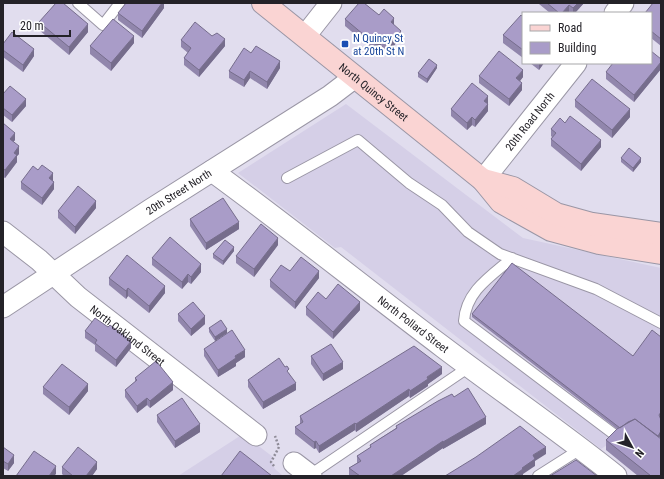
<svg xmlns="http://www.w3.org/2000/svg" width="664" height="479" font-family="'Roboto Condensed',sans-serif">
  <rect width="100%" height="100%" fill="#e1ddee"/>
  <path fill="#d5cfe7" d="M346,104l177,134 138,30v179l-27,-20 -33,22 -260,-202 -6,1 -97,-75z
    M243,434l30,23 -1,5 3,7 8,7h-105z"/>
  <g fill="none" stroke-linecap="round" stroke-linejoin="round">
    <g stroke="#9a96a5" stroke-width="12">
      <path id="service" d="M78,3l25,22 17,-22
        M287,178l71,-38 51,43 33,22 26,27 32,22 96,35 65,34
        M512,258c-21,18 -46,33 -48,63l151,114
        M310,475l159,-108
        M538,476l44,-28"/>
    </g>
    <g stroke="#9a96a5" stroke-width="23">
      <g id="minor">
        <path d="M615,13l8,-10"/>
        <path d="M305,36l26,-33"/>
        <path id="s1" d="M212,171c78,57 154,118 231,176 58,44 117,84 173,129"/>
        <path id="s2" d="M483,180l93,-117"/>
        <path id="s3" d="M3,232l36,28 39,37 178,138"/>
        <path id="s4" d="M3,307l147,-97 180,-114 25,-19"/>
        <path d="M294,463l17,13"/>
      </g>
    </g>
    <g stroke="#9a96a5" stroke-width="24">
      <g id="secondary">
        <path id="s5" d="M263,3l220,177 18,22 50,28 48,13 62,10"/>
        <path d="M483,180l30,8 43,26 36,10 69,10"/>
      </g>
    </g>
    <path stroke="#8e8b97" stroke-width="2.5" stroke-dasharray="2 2" stroke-linecap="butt" d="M274,466l-3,-4 8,-15 -4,-11"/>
    <use href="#service" stroke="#fff" stroke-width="10"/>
    <use href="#minor" stroke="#fff" stroke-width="21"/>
    <use href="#secondary" stroke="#fad4d3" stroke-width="22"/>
  </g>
  <path fill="#9186ac" d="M164,3v5l-22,30 -24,-18v-7z
    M539,3h45l-9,10h-5l-1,-1 -1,1h-18l-11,-9z
    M661,5v41l-10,-8v-25z
    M379,15l15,10 7,13 -13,14 -7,-6 -5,6 -31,-26v-7z
    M523,17v41l-20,-15v-8z
    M39,22l49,10 -19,23 -30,-25z
    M181,40l44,6 -26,31 -15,-12v-7l4,-5 -7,-6z
    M134,43l-23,28 -21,-17v-8z
    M3,44l31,12 -11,16 -20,-15z
    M251,53l29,15 -13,21 -17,-11 -6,9 -15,-9v-7z
    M661,59v10l-27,33 -28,-23v-7l45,-9z
    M530,63h14l-5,7z
    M437,68l-10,15 -9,-6v-4z
    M479,76l44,1 -3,4 2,9 -13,16 -30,-23z
    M3,94l23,12 -14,16 -9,-7z
    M575,100l55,17 -18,21 -37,-31z
    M488,103v8l-13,16 -3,-2 -5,5 -16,-14v-7z
    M3,123l12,17 -2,2 6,12 -2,2v6l-12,16 -2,-1z
    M565,123l36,24 -20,24 -30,-25v-7l1,-2 -1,-1v-7z
    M621,158l20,4 -8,10 -12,-10z
    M53,180l1,9 -12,16 -21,-16v-7z
    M96,208l-21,26 -17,-16v-7z
    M190,219l49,10 -33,21 -16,-24z
    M278,245l-24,32 -18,-14v-7z
    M234,251l-11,14 -10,-7v-4z
    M152,258l49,14 -10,12 -3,-2 -6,7 -30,-24z
    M290,271l29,7 -24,31 -25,-22v-7z
    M109,278l56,15 -16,20 -21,-17 -2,3 -17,-14z
    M326,299l34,11 -27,29 -27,-24v-8z
    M178,314l27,10 -14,12 -13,-15z
    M472,314l161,42 28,-19v79l-1,2 1,2v15l-2,3 2,38h-23l-32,-26v-10l11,-11 -145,-112z
    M209,328l18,5 -12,8 -6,-9z
    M85,331l46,17 -15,19 -21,-16v-6l-10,-7z
    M204,349l41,8 -9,6v3l-18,11 -14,-21z
    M311,356l32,13 -20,12 -12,-17z
    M289,373l7,17 -33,19 -15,-22v-7z
    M442,374l-14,10v2l-18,12 -1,-2 -53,36 -1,-2 -36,23 -3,-5 -2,1 -19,-15v-7l5,-3v-8z
    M135,378l38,12 -23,18 -3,-3 -10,8 -12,-16v-7l10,-8z
    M43,387l45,4 -19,24 -26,-21z
    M454,397l32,27 -43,25v-1l-42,28h-51l-1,-1v-7l8,-5v-7l13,-8v-3l26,-17v-2z
    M157,415l43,17 -25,16 -18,-26z
    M3,447l11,16 -6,8 -5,-3z
    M62,467l35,2 -5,7h-28l-2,-2z"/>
  <path fill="#766d8c" d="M162,3h2v5l-22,30v-7z
    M578,3h6l-9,10h-2v-5z
    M569,5v7l-1,1h-6z
    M394,18v7l-3,-3z
    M88,24v8l-19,23v-8z
    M401,31v7l-13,14v-7z
    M134,36v7l-23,28v-8z
    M225,39v7l-26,31v-7z
    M381,39v7l-5,6v-7z
    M34,49v7l-11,16v-7z
    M280,61v7l-13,21v-7z
    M661,62v7l-27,33v-7z
    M539,63h5l-5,7z
    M437,65v3l-10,15v-4z
    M523,70v7l-7,9v-8z
    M250,71v7l-6,9v-7z
    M522,83v7l-13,16v-7z
    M488,96v7l-4,5v-7z
    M26,99v7l-14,16v-7z
    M488,104v7l-13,16v-7z
    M630,109v8l-18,21v-8z
    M472,117v8l-5,5v-7z
    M15,133v7l-5,6v-7z
    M601,140v7l-20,24v-7z
    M19,146v8l-2,2v6l-12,16v-8l9,-17z
    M641,158v4l-8,10v-4z
    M53,173v7l-4,5v-7z
    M54,182v7l-12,16v-7z
    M96,201v7l-21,26v-7z
    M239,222v7l-33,21v-7z
    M278,238v7l-24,32v-8z
    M234,247v4l-11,14v-4z
    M201,264v8l-10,12v-7z
    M319,271v7l-24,31v-7z
    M188,274v8l-6,7v-7z
    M165,286v7l-16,20v-7z
    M128,288v8l-2,3v-8z
    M360,302v8l-27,29v-7z
    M205,316v8l-14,12v-7z
    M227,329v4l-12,8v-4z
    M131,341v7l-15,19v-7z
    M245,350v7l-9,6v3l-18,11v-7l17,-14z
    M343,362v7l-20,12v-7z
    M442,367v7l-14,10v2l-18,12v-7l17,-14z
    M173,382v8l-23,18v-7z
    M296,383v7l-33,19v-7z
    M88,384v7l-19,24v-8z
    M409,389v7l-53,36v-8z
    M147,398v7l-10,8v-7z
    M486,417v7l-43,25v-7z
    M355,423v7l-36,23v-7z
    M200,424v8l-25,16v-7z
    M661,431v4l-3,4v-3z
    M316,441v7l-2,1v-7z
    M443,441v7l-42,28h-10z
    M546,447v7l-11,7v5l-12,8v2h-10l9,-8 11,-13z
    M14,455v8l-6,8v-7z
    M97,462v7l-5,7h-6z
    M56,466v8l-2,2h-5z"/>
  <path fill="#a99cc8" stroke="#766d8c" d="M56,3h7l25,21 -19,23 -30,-25z
    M126,3h36l-20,28 -24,-18z
    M359,3h5l15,12 5,-6 10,9 -3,4 10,9 -13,14 -7,-6 -5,6 -31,-26z
    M547,3h31l-5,5 -4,-3 -7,8h-3z
    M653,3h6l2,2v34l-10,-8v-18h-6z
    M521,15l2,2v33l-20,-15z
    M113,19l21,17 -23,27 -21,-17z
    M195,22l17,14 5,-3 8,6 -26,31 -15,-12 7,-10 -10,-8z
    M12,32l22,17 -11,16 -20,-15v-6z
    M256,46l24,15 -13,21 -17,-11 -6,9 -15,-9 15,-23 7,5z
    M499,51l24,19 -7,8 6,5 -13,16 -30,-23z
    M651,51l10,8v3l-27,33 -28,-23 7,-9h38z
    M429,59l8,6 -10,14 -9,-6z
    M592,79l38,30 -18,21 -37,-30z
    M472,83l16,13 -4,5 4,3 -13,16 -3,-3 -5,6 -16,-14z
    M10,86l16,13 -14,16 -9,-7v-14z
    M570,116l31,24 -20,24 -30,-25 5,-6 -5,-4 9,-11 5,5z
    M3,123l12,10 -5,6 9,7 -5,7 3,2 -12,15 -2,-1z
    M629,148l12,10 -8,10 -12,-10z
    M42,165l11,8 -4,5 5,4 -12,16 -21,-16 12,-16 5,4z
    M78,186l18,15 -21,26 -17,-16z
    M223,198l16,24 -33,21 -16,-24z
    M261,224l17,14 -24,31 -18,-13z
    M170,237l31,27 -10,13 -3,-3 -6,8 -30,-24z
    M225,240l9,7 -11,14 -10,-7z
    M127,255l38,31 -16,20 -21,-18 -2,3 -17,-13z
    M301,257l18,14 -24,31 -25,-22 11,-15 9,6z
    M512,263l121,93 19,-26 9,7v75l-2,3 2,5v11l-3,5 -23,-17 -7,3 -8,6 -148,-114z
    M338,284l22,18 -27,30 -27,-25 12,-15 8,7z
    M193,302l12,14 -14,13 -13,-15z
    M95,318l13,9 2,-2 21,16 -15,19 -21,-17 2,-3 -12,-9z
    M221,320l6,9 -12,8 -6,-9z
    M232,330l13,20 -10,6 1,2 -18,12 -14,-21z
    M331,344l12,18 -20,12 -12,-18z
    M414,346l28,21 -15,10 1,2 -18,12 -1,-2 -53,35 -1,-1 -36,23 -3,-5 -2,1 -19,-15 8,-5 -3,-6z
    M279,358l6,9 2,-1 2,3 -2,2 9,12 -33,19 -15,-22z
    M156,361l17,21 -23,19 -3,-3 -10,8 -12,-16 12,-10 -2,-2z
    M62,364l26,20 -19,23 -26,-20z
    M468,388l18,29 -43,25v-1l-52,35h-31l-11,-8 12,-7 -4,-5 14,-9 -1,-2 27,-17 -1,-2 42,-25 14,-7 2,3z
    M182,398l18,26 -25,17 -18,-26z
    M635,419l26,20v37h-10l-45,-36 11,-11z
    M520,426l26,21 -13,8 2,4 -13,9 1,1 -10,7h-68l31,-19z
    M3,447l11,8 -6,9 -5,-3z
    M78,447l19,15 -11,14h-13l-11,-9z
    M34,451l22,15 -7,10h-33z
    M240,451l32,25h-51z
    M576,460l21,16h-47z"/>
  <rect fill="#1a4fb4" stroke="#fff" stroke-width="1.5" x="341" y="40" width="8" height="8" rx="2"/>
  <g text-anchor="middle" stroke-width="4" stroke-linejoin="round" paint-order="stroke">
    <g font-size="11" fill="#164399" stroke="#fff" text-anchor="start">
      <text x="353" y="42">N Quincy St<tspan x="353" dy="13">at 20th St N</tspan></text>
    </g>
    <g font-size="11" fill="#242228" stroke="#fff">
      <text dy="4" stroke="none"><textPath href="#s5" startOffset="142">North Quincy Street</textPath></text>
      <text dy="4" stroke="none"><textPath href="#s2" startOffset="75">20th Road North</textPath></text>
      <text dy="4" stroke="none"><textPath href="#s4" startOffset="210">20th Street North</textPath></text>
      <text dy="4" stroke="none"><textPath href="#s1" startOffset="253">North Pollard Street</textPath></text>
      <text dy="4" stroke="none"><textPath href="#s3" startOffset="162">North Oakland Street</textPath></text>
    </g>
  </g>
  <rect width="664" height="479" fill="none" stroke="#242228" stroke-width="8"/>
  <rect x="522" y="12" width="130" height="52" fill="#ffffff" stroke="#a7a7a9"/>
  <rect x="530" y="25" width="20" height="6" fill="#fad4d3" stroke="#a7a7a9"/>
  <text x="558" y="32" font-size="12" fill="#242228">Road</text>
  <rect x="530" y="42" width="20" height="12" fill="#a99cc8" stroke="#a7a7a9"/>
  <text x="558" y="52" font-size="12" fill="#242228">Building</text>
  <g transform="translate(632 447) rotate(130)" stroke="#ffffff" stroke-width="3" paint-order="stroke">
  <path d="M0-3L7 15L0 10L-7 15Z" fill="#242228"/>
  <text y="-6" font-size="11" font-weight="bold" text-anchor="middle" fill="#242228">N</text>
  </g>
  <path d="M14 30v6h56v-6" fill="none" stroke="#242228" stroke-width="2"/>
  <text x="20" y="30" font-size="12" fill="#242228" stroke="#ffffff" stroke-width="3" paint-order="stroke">20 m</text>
</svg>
